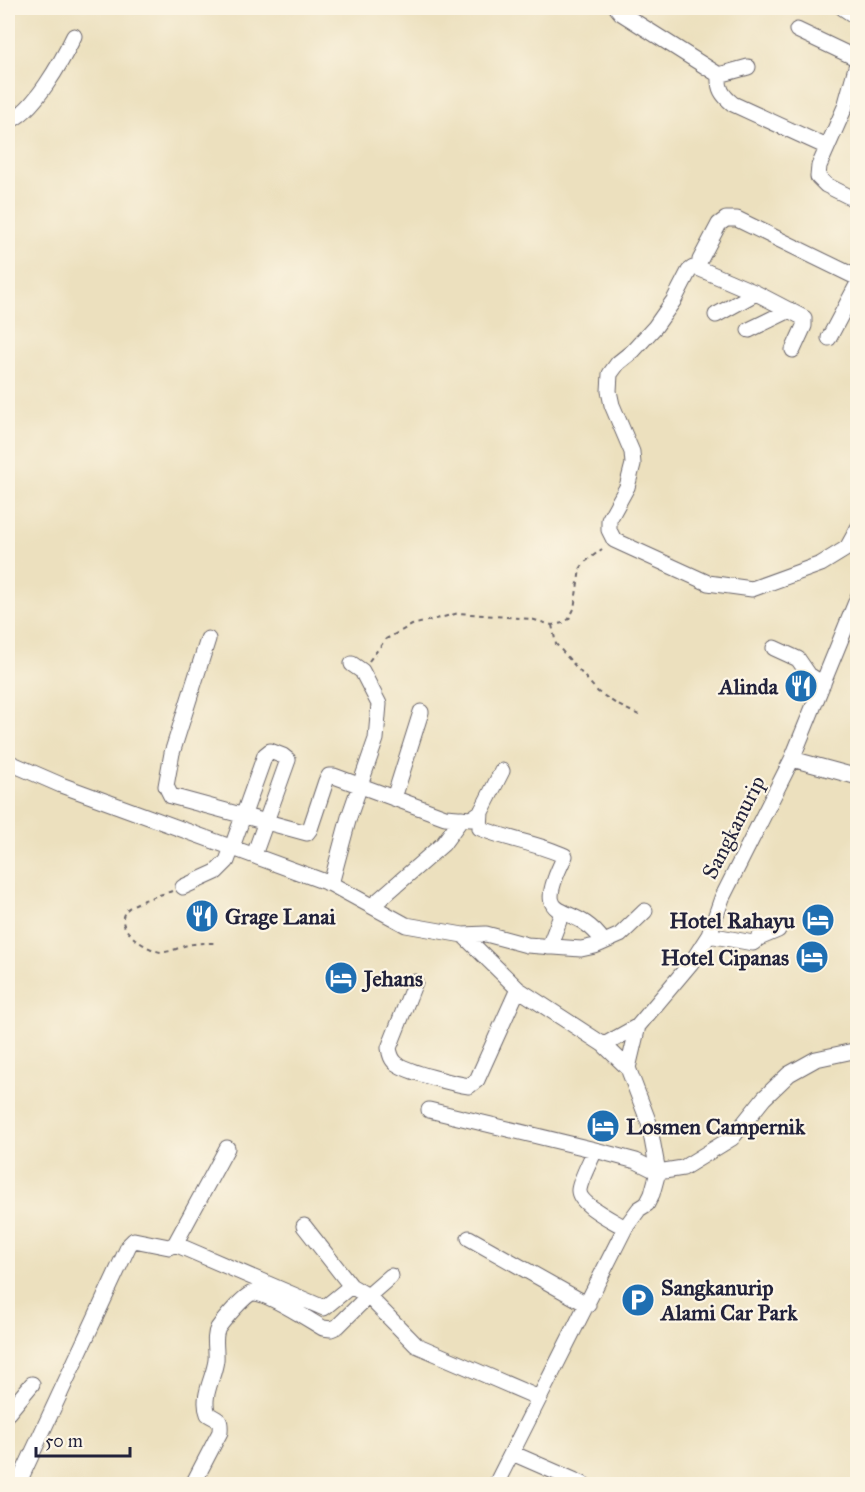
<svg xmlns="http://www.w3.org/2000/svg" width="865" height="1492" font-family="'IM FELL Great Primer',serif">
  <rect width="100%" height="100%" fill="#fcf5e5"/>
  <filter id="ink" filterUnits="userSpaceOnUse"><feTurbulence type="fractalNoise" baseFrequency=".0167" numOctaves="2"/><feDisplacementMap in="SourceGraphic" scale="12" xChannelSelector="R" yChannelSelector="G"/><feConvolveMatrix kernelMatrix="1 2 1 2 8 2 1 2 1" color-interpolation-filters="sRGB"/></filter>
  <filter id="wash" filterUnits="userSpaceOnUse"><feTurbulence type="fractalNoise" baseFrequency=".008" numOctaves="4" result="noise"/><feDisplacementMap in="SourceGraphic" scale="24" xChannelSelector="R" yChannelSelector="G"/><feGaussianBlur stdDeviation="1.35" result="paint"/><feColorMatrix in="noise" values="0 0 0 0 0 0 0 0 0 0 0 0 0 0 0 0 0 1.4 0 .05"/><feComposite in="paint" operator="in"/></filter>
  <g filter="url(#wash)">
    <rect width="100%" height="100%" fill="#ece0be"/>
  </g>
  <g filter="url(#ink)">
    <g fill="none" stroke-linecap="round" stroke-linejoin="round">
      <g stroke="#696469" stroke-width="17">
        <path id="minor" d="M617,8l4,5 98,62 29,-8
          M843,8l15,10
          M797,30l61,29
          M858,60l-13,47 -26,59 -1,11 8,8 32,16
          M719,75c-1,14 3,20 14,29l94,43
          M8,121c25,-7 55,-62 66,-85
          M700,260l19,-36 7,-5h11l121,59
          M716,315l40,-22
          M749,330l41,-20
          M829,338l29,-55
          M793,350l11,-24v-8l-48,-25 -58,-25h-5l-4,3 -15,29 -19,27 -22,24 -15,12 -8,11 -1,17 3,14 20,47 1,12 -6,23 -18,33v10l5,10 94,43 44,6 69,-25 26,-16 11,-20
          M208,639l-36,114 -6,33 5,10 136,37 3,-4 16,-48 3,-5h5l111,41 26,2 10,-7
          M774,648l24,11 11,16 14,9
          M792,759l66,18
          M8,762l53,23 270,99 75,41 57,10 55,54 86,56 24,23 21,55 9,49 -6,22 -5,10 -8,5 -14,19 -129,256
          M502,771l-21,41 -1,16c28,12 58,15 85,28 -37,74 8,41 38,85
          M394,798l27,-86
          M331,884l18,-67 27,-78 3,-35 -17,-33 -10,-7
          M183,887l33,-15 11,-11 38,-106 5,-4 13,5 5,4 -34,95
          M372,906l71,-62 19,-26
          M463,935l23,-1 41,11 54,4 14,-3 25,-11 25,-24
          M709,935l44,8 6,-5 19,-8
          M549,947l13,-34
          M415,982l-26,66c1,6 2,12 8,16 11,8 58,20 72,22l8,-6 41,-91
          M604,1045l34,-19 53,-63 18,-28 13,-37 70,-139 66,-162
          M628,1068l10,-42
          M429,1110l166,40 41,11 22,11 25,-4 49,-30 32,-40 25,-24 27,-15 42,-9
          M595,1150c-4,10 -15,30 -16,40 -1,14 35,31 46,38
          M304,1226l47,60 17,10 48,49 123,53
          M469,1238l119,67
          M175,1244l149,64 27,-22
          M8,1413l24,-29
          M512,1453l71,31
          M18,1484l111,-239 5,-5 35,7 6,-3 52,-96
          M193,1484l27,-52c1,-15 -2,-11 -12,-18 -7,-18 6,-36 8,-54 1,-10 -3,-23 2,-32 5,-7 27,-34 35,-35 14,-1 56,27 70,35l8,1 7,-3 30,-30 23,-20"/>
      </g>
      <path stroke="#696469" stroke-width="2" stroke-dasharray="4.5 4.5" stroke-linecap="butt" d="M552,625l4,19 42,48 20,13 25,12
        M369,661l17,-22 26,-14 47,-12 72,6 21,6 11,-2 6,-4 5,-10 6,-40 5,-7 17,-13
        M172,891c-11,4 -41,11 -47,21 -11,17 22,38 36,40 10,1 21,-7 32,-8 7,-1 15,-1 23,-1"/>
      <use href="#minor" stroke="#fff" stroke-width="15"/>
    </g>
  </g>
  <defs>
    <g id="restaurant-disc" transform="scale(1.725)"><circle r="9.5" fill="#1f6fb2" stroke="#fcf5e5"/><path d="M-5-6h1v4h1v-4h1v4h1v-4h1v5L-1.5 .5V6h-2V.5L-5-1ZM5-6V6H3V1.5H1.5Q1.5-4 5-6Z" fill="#fff"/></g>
    <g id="hotel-disc" transform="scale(1.725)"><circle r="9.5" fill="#1f6fb2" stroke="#fcf5e5"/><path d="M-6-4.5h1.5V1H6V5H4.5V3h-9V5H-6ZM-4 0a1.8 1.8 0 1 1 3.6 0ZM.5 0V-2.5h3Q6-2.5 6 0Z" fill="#fff"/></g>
    <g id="parking-disc" transform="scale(1.725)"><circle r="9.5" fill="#1f6fb2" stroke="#fcf5e5"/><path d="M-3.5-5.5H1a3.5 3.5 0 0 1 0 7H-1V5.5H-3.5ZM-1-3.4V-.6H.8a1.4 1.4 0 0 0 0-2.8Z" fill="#fff"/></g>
  </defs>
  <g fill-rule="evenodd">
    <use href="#restaurant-disc" x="801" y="686"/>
    <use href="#restaurant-disc" x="202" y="916"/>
    <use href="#hotel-disc" x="818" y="920"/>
    <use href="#hotel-disc" x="812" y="957"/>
    <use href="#hotel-disc" x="341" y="978"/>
    <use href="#hotel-disc" x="603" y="1126"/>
    <use href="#parking-disc" x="638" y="1300"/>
  </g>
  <g text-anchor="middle" stroke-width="4.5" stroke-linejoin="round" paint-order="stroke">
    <g font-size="22" font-weight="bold" fill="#22223b" stroke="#fcf5e5" text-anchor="start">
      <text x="778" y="694" text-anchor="end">Alinda</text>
      <text x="225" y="924">Grage Lanai</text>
      <text x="795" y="928" text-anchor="end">Hotel Rahayu</text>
      <text x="789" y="965" text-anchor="end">Hotel Cipanas</text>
      <text x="364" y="986">Jehans</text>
      <text x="626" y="1134">Losmen Campernik</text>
      <text x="661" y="1295">Sangkanurip<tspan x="661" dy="25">Alami Car Park</tspan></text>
    </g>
    <g font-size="22" fill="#22223b" stroke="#fcf5e5">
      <text transform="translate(733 827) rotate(-63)" y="8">Sangkanurip</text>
    </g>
  </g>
  <rect width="865" height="1492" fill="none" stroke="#fcf5e5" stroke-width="30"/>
  <path d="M36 1447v9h94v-9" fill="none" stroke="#22223b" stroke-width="3"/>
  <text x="45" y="1447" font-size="18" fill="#22223b" stroke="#fcf5e5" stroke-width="4.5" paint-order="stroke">50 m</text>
</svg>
